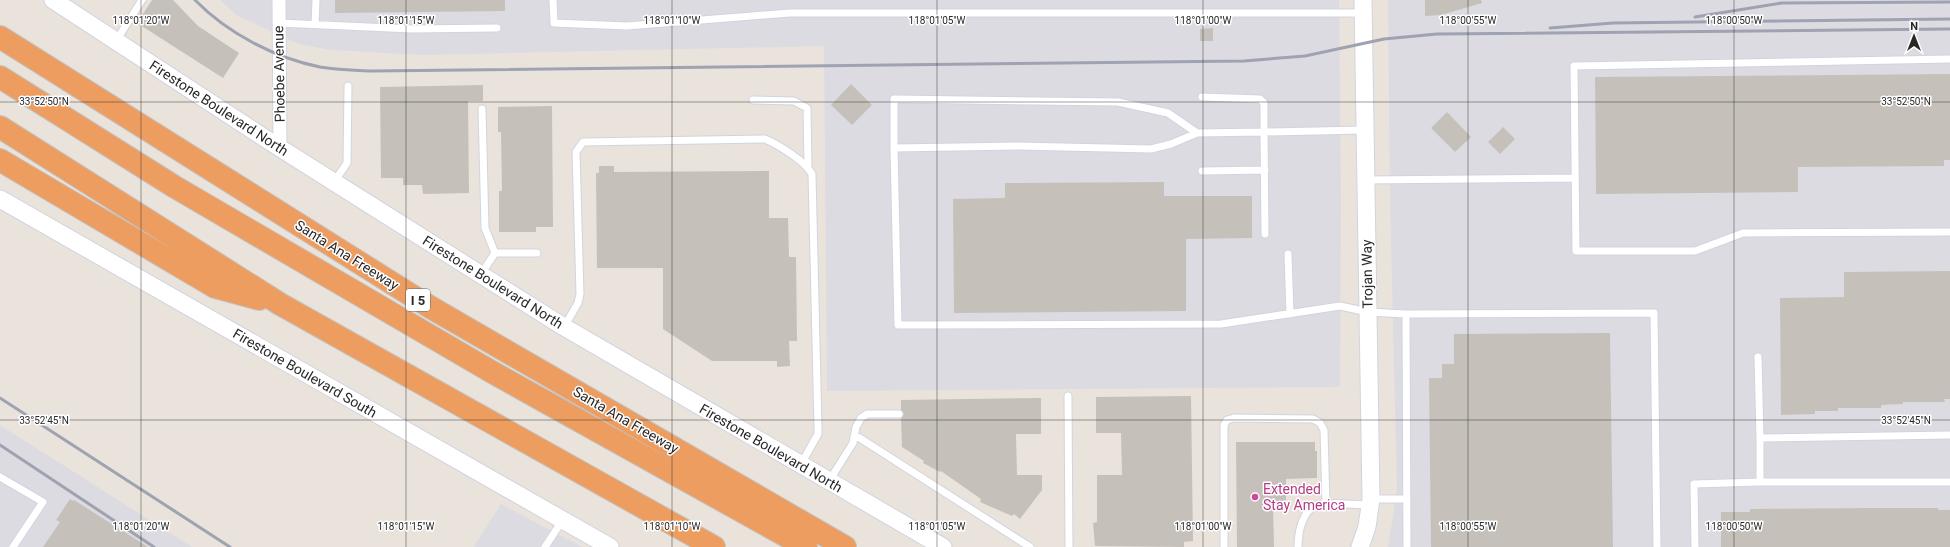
<svg xmlns="http://www.w3.org/2000/svg" width="1950" height="547" font-family="Roboto,sans-serif">
  <rect width="100%" height="100%" fill="#e9e3db"/>
  <path fill="#dddbe2" d="M220,0h1119l2,200 -1,187 -513,4 -3,-345 -401,9 -92,-5 -32,-6 -63,-29z
    M1388,0h562v547h-562l9,-57 -7,-291z
    M0,425l192,122h-192z
    M501,504l81,43h-108z"/>
  <path fill="#c5c1ba" d="M152,0h21l25,26 41,27 -16,25 -86,-55z
    M335,0h170v11l-170,2z
    M1425,0h56l1,3 -41,12 -16,1z
    M1213,28v13h-13v-12z
    M1950,74v86h-6v6l-146,1v25l-202,2 -1,-117z
    M851,84l21,21 -20,20 -21,-20z
    M483,85v16h-15l1,92 -46,1 -1,-9h-19v-7h-22l-1,-91z
    M552,106l1,121h-17v5h-37v-41h3l-1,-59h-3v-25z
    M1447,112l24,25 -16,15 -24,-24z
    M1503,127l12,12 -15,15 -12,-12z
    M599,166h15v6l155,-1v47h19l1,39h7l1,84h-8l1,25 -13,1v-6h-65l-49,-32v-61h-66l-1,-95h3z
    M1164,182v14h88v42l-66,1v72l-232,2 -1,-114 52,-1v-15z
    M1950,271v128h-6l1,3h-42v2l-22,1v3h-43v3h-23v3l-34,1 -1,-117 64,-1v-25z
    M1610,333l3,214h-182l-2,-169h13v-14h12v-30z
    M1191,396l2,145 -9,1v5l-89,-1 -2,-23 4,-1v-47h25l-1,-42h-25v-36z
    M1041,398v36h-25l1,41h25v15l-22,29 -6,-5 -2,2 -32,-14 1,-3 -40,-28 -1,1 -17,-9 1,-2 -22,-14 -1,-29 3,-4 -3,-4v-10z
    M1236,442h79v9h2v27l-31,1v24h-13l1,44h-37z
    M70,499l3,2 1,-1 74,47h-105l17,-25 -4,-2z
    M1872,508h66v2h12v37h-229v-35h29v-3z"/>
  <g fill="none" stroke-linecap="round" stroke-linejoin="round">
    <g stroke="#d1d4e0" stroke-width="9">
      <path id="service" d="M553,0l1,23 73,3 162,-13h574
        M279,23l133,6 85,-1
        M315,25l1,-25
        M116,41l26,-41
        M1950,59l-376,7 2,185h119l48,-18 207,-1
        M753,100l41,1 13,7 1,59
        M482,109l3,119 10,25
        M1197,133l-29,-20 -50,-11 -224,-3v49l125,-2 132,3 20,-5 26,-11 67,-1v-29l-4,-4 -58,-2
        M894,148l4,177 323,-1 119,-18 28,6 38,2 248,-1 3,234
        M1202,171l63,-1
        M1365,180l210,-2
        M334,182l13,-19 1,-77
        M1265,234l-1,-102 100,-2
        M1288,254l2,60
        M481,274l14,-21h42
        M1406,314l1,233
        M564,327l14,-24 2,-9 -4,-142 7,-10 182,-3c14,6 40,22 47,35l6,253v7l-17,30
        M1758,357l2,81
        M1068,396l1,151
        M855,435l175,112
        M0,477l43,25 -30,45
        M829,481l24,-38 3,-16 5,-9 6,-4h32
        M1760,482h190
        M1371,499h36
        M545,547l17,-26
        M1224,547v-122l3,-5 7,-2 79,1 7,4 4,7 2,75
        M1298,547c0,-14 4,-38 21,-43 9,-2 39,1 51,1
        M1695,547l-1,-63 66,-2v-44l190,-3"/>
    </g>
    <g stroke="#d1d4e0" stroke-width="15">
      <path id="minor" d="M279,0l1,148"/>
    </g>
    <g stroke="#d1d4e0" stroke-width="19">
      <path id="tertiary" d="M53,0l227,148 284,179 379,220
        M0,199l610,348
        M1360,547l7,-20 4,-28 -8,-499"/>
    </g>
    <g stroke="#c3c3c3" stroke-width="24">
      <path id="motorway" d="M0,37l430,270 415,240
        M0,77l175,110 317,185 314,175
        M0,127l280,177 434,243
        M0,160l215,127 44,12"/>
    </g>
    <use href="#service" stroke="#fff" stroke-width="7"/>
    <use href="#minor" stroke="#fff" stroke-width="13"/>
    <use href="#tertiary" stroke="#fff" stroke-width="17"/>
    <use href="#motorway" stroke="#ee9d61" stroke-width="22"/>
    <path stroke="#9fa2b1" stroke-width="3" d="M195,0c32,33 80,58 125,67 17,3 34,3 52,4l872,-10 61,-5 79,-17 53,-5 513,-5
      M1695,17l87,-14 168,-1
      M1550,28l63,-5 337,-4
      M0,398l230,149
      M0,445l154,102"/>
  </g>
  <path fill="none" stroke="#282828" stroke-width="1" stroke-opacity="0.45" d="M141,0v547M406,0v547M672,0v547M937,0v547M1203,0v547M1468,0v547M1734,0v547M0,102h1950M0,420h1950"/>
  <circle fill="#d1479c" stroke="#fff" stroke-width="1.5" cx="1255" cy="497" r="4"/>
  <g text-anchor="middle" stroke-width="3" stroke-linejoin="round" paint-order="stroke">
    <rect fill="#fff" stroke="#686868" stroke-width="1" x="406" y="289" width="24" height="22" rx="3"/>
    <g font-size="13" font-weight="bold" fill="#282828">
      <text x="418" y="305">I 5</text>
    </g>
    <g font-size="14" fill="#282828" stroke="#fff">
      <text transform="translate(279 74) rotate(-91)" y="5">Phoebe Avenue</text>
      <text transform="translate(219 108) rotate(33)" y="5">Firestone Boulevard North</text>
      <text transform="translate(347 255) rotate(32)" y="5">Santa Ana Freeway</text>
      <text transform="translate(1367 274) rotate(-91)" y="5">Trojan Way</text>
      <text transform="translate(493 282) rotate(32)" y="5">Firestone Boulevard North</text>
      <text transform="translate(305 373) rotate(30)" y="5">Firestone Boulevard South</text>
      <text transform="translate(626 420) rotate(30)" y="5">Santa Ana Freeway</text>
      <text transform="translate(771 448) rotate(30)" y="5">Firestone Boulevard North</text>
    </g>
    <g font-size="14" fill="#b23c85" stroke="#fff" text-anchor="start">
      <text x="1263" y="494">Extended<tspan x="1263" dy="16">Stay America</tspan></text>
    </g>
  </g>
  <g font-size="10" text-anchor="middle" fill="#282828" stroke="#fff" stroke-width="3" stroke-linejoin="round" paint-order="stroke">
    <text x="141" y="24">118°01'20"W</text>
    <text x="406" y="24">118°01'15"W</text>
    <text x="672" y="24">118°01'10"W</text>
    <text x="937" y="24">118°01'05"W</text>
    <text x="1203" y="24">118°01'00"W</text>
    <text x="1468" y="24">118°00'55"W</text>
    <text x="1734" y="24">118°00'50"W</text>
    <text x="44" y="105">33°52'50"N</text>
    <text x="1906" y="105">33°52'50"N</text>
    <text x="44" y="424">33°52'45"N</text>
    <text x="1906" y="424">33°52'45"N</text>
    <text x="141" y="530">118°01'20"W</text>
    <text x="406" y="530">118°01'15"W</text>
    <text x="672" y="530">118°01'10"W</text>
    <text x="937" y="530">118°01'05"W</text>
    <text x="1203" y="530">118°01'00"W</text>
    <text x="1468" y="530">118°00'55"W</text>
    <text x="1734" y="530">118°00'50"W</text>
  </g>
  <g transform="translate(1914 36)" stroke="#ffffff" stroke-width="3" paint-order="stroke">
  <path d="M0-3L7 15L0 10L-7 15Z" fill="#282828"/>
  <text y="-6" font-size="11" font-weight="bold" text-anchor="middle" fill="#282828">N</text>
  </g>
</svg>
